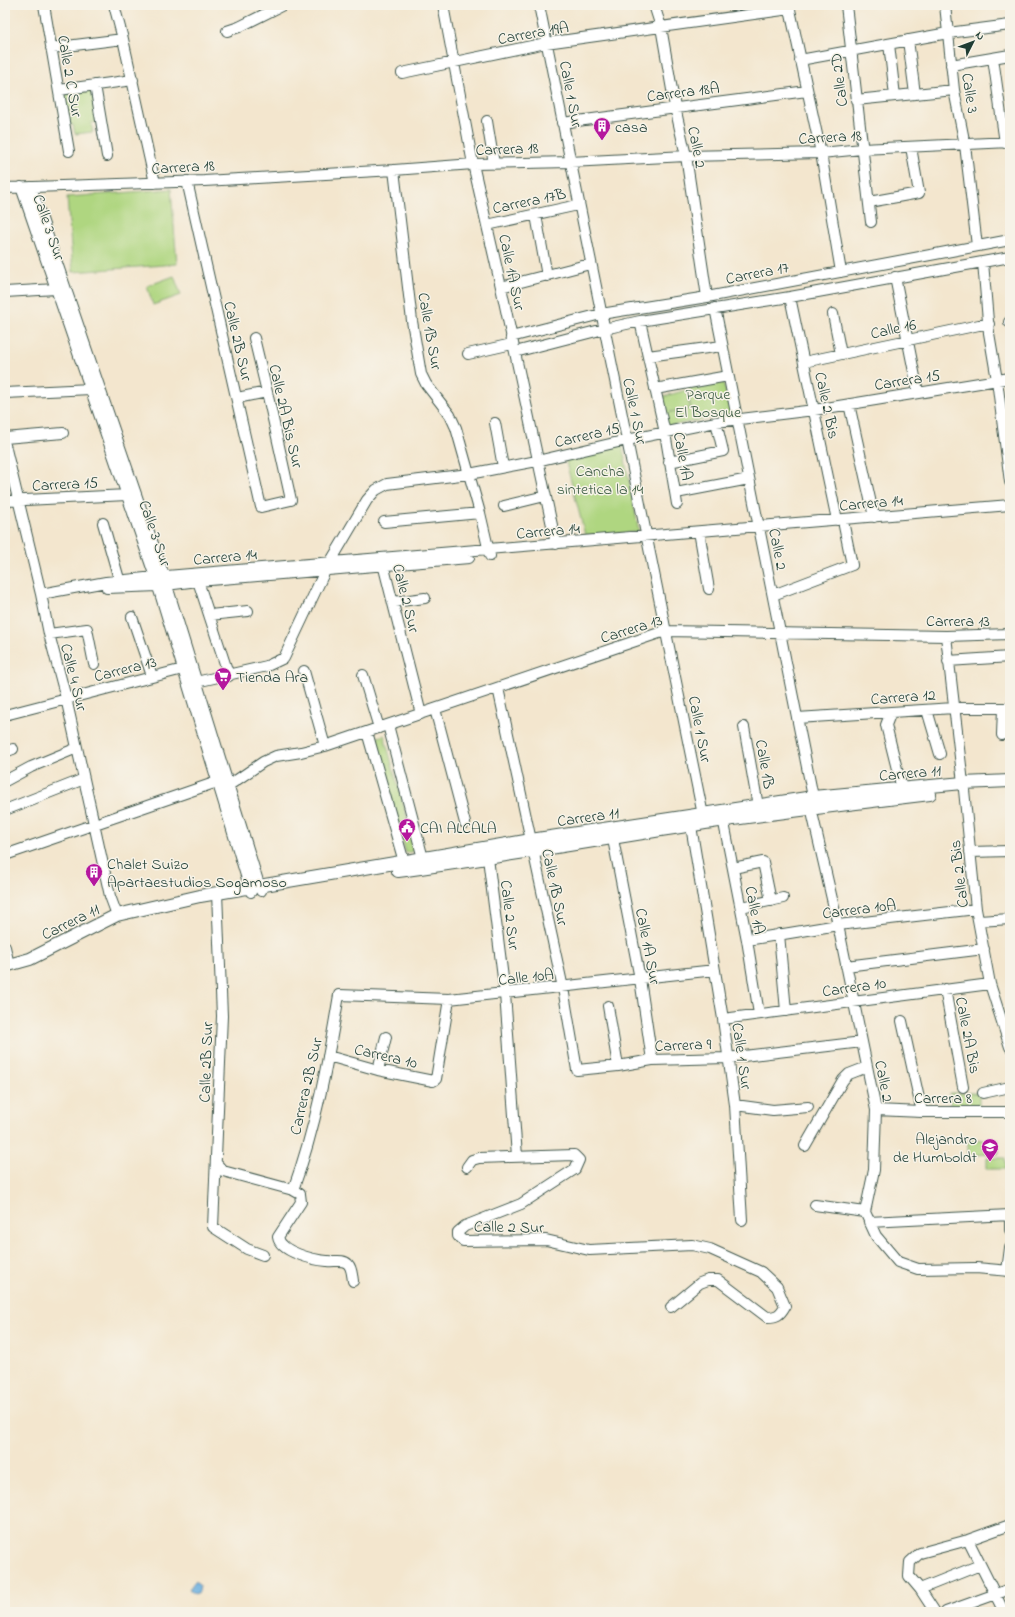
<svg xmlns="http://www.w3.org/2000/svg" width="1015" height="1617" font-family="'Indie Flower',sans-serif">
  <rect width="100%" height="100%" fill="#f7f3e8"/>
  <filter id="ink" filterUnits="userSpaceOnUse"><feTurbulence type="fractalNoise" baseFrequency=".025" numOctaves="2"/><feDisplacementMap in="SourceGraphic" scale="8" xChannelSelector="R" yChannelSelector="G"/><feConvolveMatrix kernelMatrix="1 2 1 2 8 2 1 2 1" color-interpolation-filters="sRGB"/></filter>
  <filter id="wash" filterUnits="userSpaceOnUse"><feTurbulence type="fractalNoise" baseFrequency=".012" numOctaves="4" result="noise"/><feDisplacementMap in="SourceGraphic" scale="16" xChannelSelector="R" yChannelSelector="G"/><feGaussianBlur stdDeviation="0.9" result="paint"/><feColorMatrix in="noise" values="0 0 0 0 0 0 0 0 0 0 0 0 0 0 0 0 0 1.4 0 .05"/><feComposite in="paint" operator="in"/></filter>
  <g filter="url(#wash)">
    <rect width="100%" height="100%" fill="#f3e6ce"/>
    <path fill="#afd680" stroke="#678a5a" d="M92,90l5,32 -6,1 2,9 -18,2 -2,-9h-5l-5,-31z
      M171,189l6,75 -104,8 -6,-75z
      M174,276l7,19 -28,10 -6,-19z
      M723,382l9,32 -67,13 -3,-30 24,-7 4,18 -20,4 21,-3 -3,-21z
      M622,444l17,88 -54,3 -20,-77z
      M384,735l32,115 -10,3 -33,-114z
      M950,1093h29v16l-29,-1z
      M998,1139l1,15 -31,1v-15z
      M987,1158h18l1,11h-19z"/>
    <path fill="#69aedf" stroke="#44768a" d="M195,1581l5,5 -1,6 -4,2 -6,-5z"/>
  </g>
  <g filter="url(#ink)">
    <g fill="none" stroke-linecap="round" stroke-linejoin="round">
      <g stroke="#3f564b" stroke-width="12">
        <path id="minor" d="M44,5l25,146
          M114,5l9,34 32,144
          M443,5l30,159 28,123 55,257
          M539,5l165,815
          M654,5l7,22 14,80 11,49 21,141
          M789,5l32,148 20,119
          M846,5l25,217
          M945,5l9,85 11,55 12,101
          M227,31l12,-4 44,-22
          M908,40l7,54
          M889,44l6,52
          M51,48l72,-9
          M993,58l12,85
          M800,60l148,-27 62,-8
          M951,65l59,-10
          M402,73l144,-30 244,-34
          M95,85l12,71
          M59,90l74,-10
          M856,100l98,-10
          M487,121l7,43
          M562,123l245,-32
          M394,170l18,151 9,53 5,10 24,31 6,13 24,85 10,43
          M187,181l74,326 30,-7 -24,-108 -13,-54
          M21,187l134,390 96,315
          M31,187l133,389 97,315
          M5,188l199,-7 190,-11 79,-6 97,-2 116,-6 135,-3 41,-4 148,-7
          M869,202l50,-9 -8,-46
          M536,215l11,61
          M487,225l91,-20
          M983,262l6,71 8,47 13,102
          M895,277l23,115
          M501,287l89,-23
          M5,292l51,-3
          M790,297l47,223
          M715,308l98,489
          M833,314l8,40
          M640,321l25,112 12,71
          M1009,322h1
          M511,337l90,-23 106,-17 303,-57
          M515,352l89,-23 36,-8 150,-24 220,-40
          M468,354l44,-10
          M648,356l74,-10
          M804,362l175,-37 10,-1
          M655,389l73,-13
          M5,393l86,-4
          M237,398l30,-6
          M849,404l25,113
          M495,423l8,44
          M5,438l58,-5
          M5,445l36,149 8,40 17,64 44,198 7,19
          M669,462l54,-11 -7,-29
          M676,493l73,-14
          M5,501l122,-6
          M504,506l41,-10
          M384,522l96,-9
          M103,523l18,63
          M700,537l9,52
          M382,560l39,154
          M198,581l31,95
          M107,588l51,-2 40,-5 271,-23
          M41,594l65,-12 49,-5 855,-72
          M773,595l79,-30 -8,-39
          M393,602l32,-4
          M210,615l38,-4
          M132,617l20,59
          M49,634l38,-5 7,35
          M946,636l17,147
          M948,661l62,-4
          M304,671l21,75
          M363,675l16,53
          M196,682l71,-16 17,-8 41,-87 42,-71 9,-10 11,-6 82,-10 68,-13 90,-21 89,-18 98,-12 196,-32
          M498,688l65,300 14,82 41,-4 34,-6 75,-2 135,-16
          M435,709l30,114
          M927,710l13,44
          M891,712l-5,13 16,64
          M5,715l178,-46
          M797,718l157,-10h56
          M388,725l37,141
          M744,727l14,79
          M367,732l37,130
          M1002,735l1,-27
          M5,752l8,-3
          M5,781l26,-14 46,-19
          M228,786l35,-24 13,-6 25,-4 24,-6 340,-115 281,5 64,-2
          M964,790l12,119 14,75 20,63
          M811,808l27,117 38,185 -2,60 -9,42 11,24 22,26 20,7 58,-1 34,3
          M5,810l79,-31
          M722,813l25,127 12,74
          M691,826l32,193 12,86 7,115
          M613,839l27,140 12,81
          M970,852l40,-1
          M5,855l212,-73
          M488,858l17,136 12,162
          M733,868l30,-6 8,39
          M217,893l5,123 -9,211 34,22 16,6
          M741,907l42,-9
          M979,921l31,-2
          M779,934l7,77
          M747,940l91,-15 138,-16
          M5,947l4,18
          M846,966l138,-17
          M945,989l18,98
          M608,1006l10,60
          M723,1019l267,-35
          M902,1021l20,91
          M328,1056l50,14 55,11 3,-2 13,-80
          M378,1070l8,-33
          M983,1093l27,-6
          M735,1105l38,5 35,-3
          M876,1110l46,2h88
          M805,1146l38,-66 6,-6 18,-7
          M216,1163l7,8 70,19 7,4 1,8 -23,35c2,15 36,23 49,24 7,1 16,-2 21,3 4,4 4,11 5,17
          M467,1167l5,-7 7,-2 95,-3 5,5 -4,9 -54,35 -56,22 -7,6v4l5,5 83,-1 43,10 103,-5 18,4 51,23 16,15 8,19c-5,9 -8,11 -18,11l-49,-37h-10l-8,3 -29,24
          M293,1190c23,-63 35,-129 46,-195l110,4 266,-29
          M815,1205l50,7
          M1010,1215v15
          M869,1222l141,-7
          M1007,1271l3,-23
          M968,1540l36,72
          M920,1589l60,-24
          M935,1612l-15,-23 -11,-13 1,-14 10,-9 48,-13 42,-15
          M946,1612l64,-23"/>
      </g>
      <g stroke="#3f564b" stroke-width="14">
        <path id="major" d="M398,871c103,-14 205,-32 307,-48 75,-11 150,-20 225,-29
          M5,966l25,-7 87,-44 83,-19 331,-56 282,-43 150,-14 47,-2"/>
      </g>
      <use href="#minor" stroke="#fff" stroke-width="10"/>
      <use href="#major" stroke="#fff" stroke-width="12"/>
    </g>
  </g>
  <defs>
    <g id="building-pin" transform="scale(0.9)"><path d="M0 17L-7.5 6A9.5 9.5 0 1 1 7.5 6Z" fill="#b5179e" stroke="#f7f3e8"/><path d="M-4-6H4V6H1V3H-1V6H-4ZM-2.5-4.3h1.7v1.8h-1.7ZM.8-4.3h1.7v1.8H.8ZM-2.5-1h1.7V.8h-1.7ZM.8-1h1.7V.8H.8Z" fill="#fff"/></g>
    <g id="supermarket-pin" transform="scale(0.9)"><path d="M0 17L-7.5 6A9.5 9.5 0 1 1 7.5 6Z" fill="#b5179e" stroke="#f7f3e8"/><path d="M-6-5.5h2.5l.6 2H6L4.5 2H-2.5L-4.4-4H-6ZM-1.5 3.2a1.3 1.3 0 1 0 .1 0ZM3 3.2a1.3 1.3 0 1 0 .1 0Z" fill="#fff"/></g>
    <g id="civic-pin" transform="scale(0.9)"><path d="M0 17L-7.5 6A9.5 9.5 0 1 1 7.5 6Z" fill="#b5179e" stroke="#f7f3e8"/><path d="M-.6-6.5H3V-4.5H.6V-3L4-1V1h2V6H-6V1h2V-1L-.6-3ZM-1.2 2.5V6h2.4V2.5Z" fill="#fff"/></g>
    <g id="school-pin" transform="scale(0.9)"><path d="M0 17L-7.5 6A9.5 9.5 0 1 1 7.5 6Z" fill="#b5179e" stroke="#f7f3e8"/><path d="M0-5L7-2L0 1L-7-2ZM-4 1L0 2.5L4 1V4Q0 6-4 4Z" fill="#fff"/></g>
  </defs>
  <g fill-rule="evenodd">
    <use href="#building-pin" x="602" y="126"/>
    <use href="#supermarket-pin" x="223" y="676"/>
    <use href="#civic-pin" x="407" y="827"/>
    <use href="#building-pin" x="94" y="872"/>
    <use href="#school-pin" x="990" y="1147"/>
  </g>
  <g text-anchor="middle" stroke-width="3" stroke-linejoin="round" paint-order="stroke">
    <g font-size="16" fill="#1f3d34" stroke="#f7f3e8">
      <text transform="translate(533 32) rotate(-10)" y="6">Carrera 19A</text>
      <text transform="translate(71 76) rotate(80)" y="6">Calle 2 C Sur</text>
      <text transform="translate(838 80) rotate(-97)" y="6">Calle 2D</text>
      <text transform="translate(683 91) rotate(-7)" y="6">Carrera 18A</text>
      <text transform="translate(971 93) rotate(81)" y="6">Calle 3</text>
      <text transform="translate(572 94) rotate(79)" y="6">Calle 1 Sur</text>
      <text transform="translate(830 136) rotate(-3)" y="6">Carrera 18</text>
      <text transform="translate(698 147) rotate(79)" y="6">Calle 2</text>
      <text transform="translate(507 148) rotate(-2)" y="6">Carrera 18</text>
      <text transform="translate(183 166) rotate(-3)" y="6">Carrera 18</text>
      <text transform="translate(529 200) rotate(-12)" y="6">Carrera 17B</text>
      <text transform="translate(50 227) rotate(71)" y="6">Calle 3 Sur</text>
      <text transform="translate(513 272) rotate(78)" y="6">Calle 1A Sur</text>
      <text transform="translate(757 272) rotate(-11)" y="6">Carrera 17</text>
      <text transform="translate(893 328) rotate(-12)" y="6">Calle 16</text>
      <text transform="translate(431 331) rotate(80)" y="6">Calle 1B Sur</text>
      <text transform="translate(239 341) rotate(77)" y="6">Calle 2B Sur</text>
      <text transform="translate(907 379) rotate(-9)" y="6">Carrera 15</text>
      <text transform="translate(828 405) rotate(78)" y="6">Calle 2 Bis</text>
      <text transform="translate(636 411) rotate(78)" y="6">Calle 1 Sur</text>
      <text transform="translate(287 416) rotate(77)" y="6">Calle 2A Bis Sur</text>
      <text transform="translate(587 434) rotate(-13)" y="6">Carrera 15</text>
      <text transform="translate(684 456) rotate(80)" y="6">Calle 1A</text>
      <text transform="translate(65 483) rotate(-3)" y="6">Carrera 15</text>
      <text transform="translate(871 502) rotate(-5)" y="6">Carrera 14</text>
      <text transform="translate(548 530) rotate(-5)" y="6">Carrera 14</text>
      <text transform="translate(156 533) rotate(71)" y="6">Calle 3 Sur</text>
      <text transform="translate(779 549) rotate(79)" y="6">Calle 2</text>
      <text transform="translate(225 556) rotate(-5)" y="6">Carrera 14</text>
      <text transform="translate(407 598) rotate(76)" y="6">Calle 2 Sur</text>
      <text x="958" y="626">Carrera 13</text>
      <text transform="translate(631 628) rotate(-17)" y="6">Carrera 13</text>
      <text transform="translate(125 668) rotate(-14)" y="6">Carrera 13</text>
      <text transform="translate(75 677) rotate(76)" y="6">Calle 4 Sur</text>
      <text transform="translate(903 696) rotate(-4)" y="6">Carrera 12</text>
      <text transform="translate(701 729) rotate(79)" y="6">Calle 1 Sur</text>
      <text transform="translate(766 764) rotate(80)" y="6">Calle 1B</text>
      <text transform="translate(910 772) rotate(-5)" y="6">Carrera 11</text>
      <text transform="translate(588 816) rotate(-8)" y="6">Carrera 11</text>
      <text transform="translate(958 874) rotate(-97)" y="6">Calle 2 Bis</text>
      <text transform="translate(556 887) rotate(78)" y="6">Calle 1B Sur</text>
      <text transform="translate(859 908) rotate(-7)" y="6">Carrera 10A</text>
      <text transform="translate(756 910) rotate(79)" y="6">Calle 1A</text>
      <text transform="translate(511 915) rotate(83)" y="6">Calle 2 Sur</text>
      <text transform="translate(70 921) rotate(-26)" y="6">Carrera 11</text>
      <text transform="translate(649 946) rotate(79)" y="6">Calle 1A Sur</text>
      <text transform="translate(526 976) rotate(-6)" y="6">Calle 10A</text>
      <text transform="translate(854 986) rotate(-8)" y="6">Carrera 10</text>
      <text transform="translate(969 1035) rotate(79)" y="6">Calle 2A Bis</text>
      <text transform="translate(683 1044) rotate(-2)" y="6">Carrera 9</text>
      <text transform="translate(386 1055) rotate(13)" y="6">Carrera 10</text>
      <text transform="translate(743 1056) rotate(82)" y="6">Calle 1 Sur</text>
      <text transform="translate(205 1062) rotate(-88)" y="6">Calle 2B Sur</text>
      <text transform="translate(885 1081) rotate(79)" y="6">Calle 2</text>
      <text transform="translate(305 1086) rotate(-77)" y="6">Carrera 2B Sur</text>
      <text x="943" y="1103">Carrera 8</text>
      <text transform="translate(509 1226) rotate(1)" y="6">Calle 2 Sur</text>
    </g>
    <g font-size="16" fill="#1f3d34" stroke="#f7f3e8" text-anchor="start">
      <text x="615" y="132">casa</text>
      <text x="236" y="682">Tienda Ara</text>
      <text x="420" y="833">CAI ALCALA</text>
      <text x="107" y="869">Chalet Suizo<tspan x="107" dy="18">Apartaestudios Sogamoso</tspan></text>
      <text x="977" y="1144" text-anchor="end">Alejandro<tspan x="977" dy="18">de Humboldt</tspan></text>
    </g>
    <g font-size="16" fill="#3c5c43" stroke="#f7f3e8">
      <text x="708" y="399">Parque<tspan x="708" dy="18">El Bosque</tspan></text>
      <text x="600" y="476">Cancha<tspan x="600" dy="18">sintetica la 14</tspan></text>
    </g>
  </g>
  <rect width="1015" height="1617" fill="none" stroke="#f7f3e8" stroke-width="20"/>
  <g transform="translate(973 42) rotate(48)" stroke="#f7f3e8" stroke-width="3" paint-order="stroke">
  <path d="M0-3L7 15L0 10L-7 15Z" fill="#1f3d34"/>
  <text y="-6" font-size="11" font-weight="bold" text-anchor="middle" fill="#1f3d34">N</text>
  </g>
</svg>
